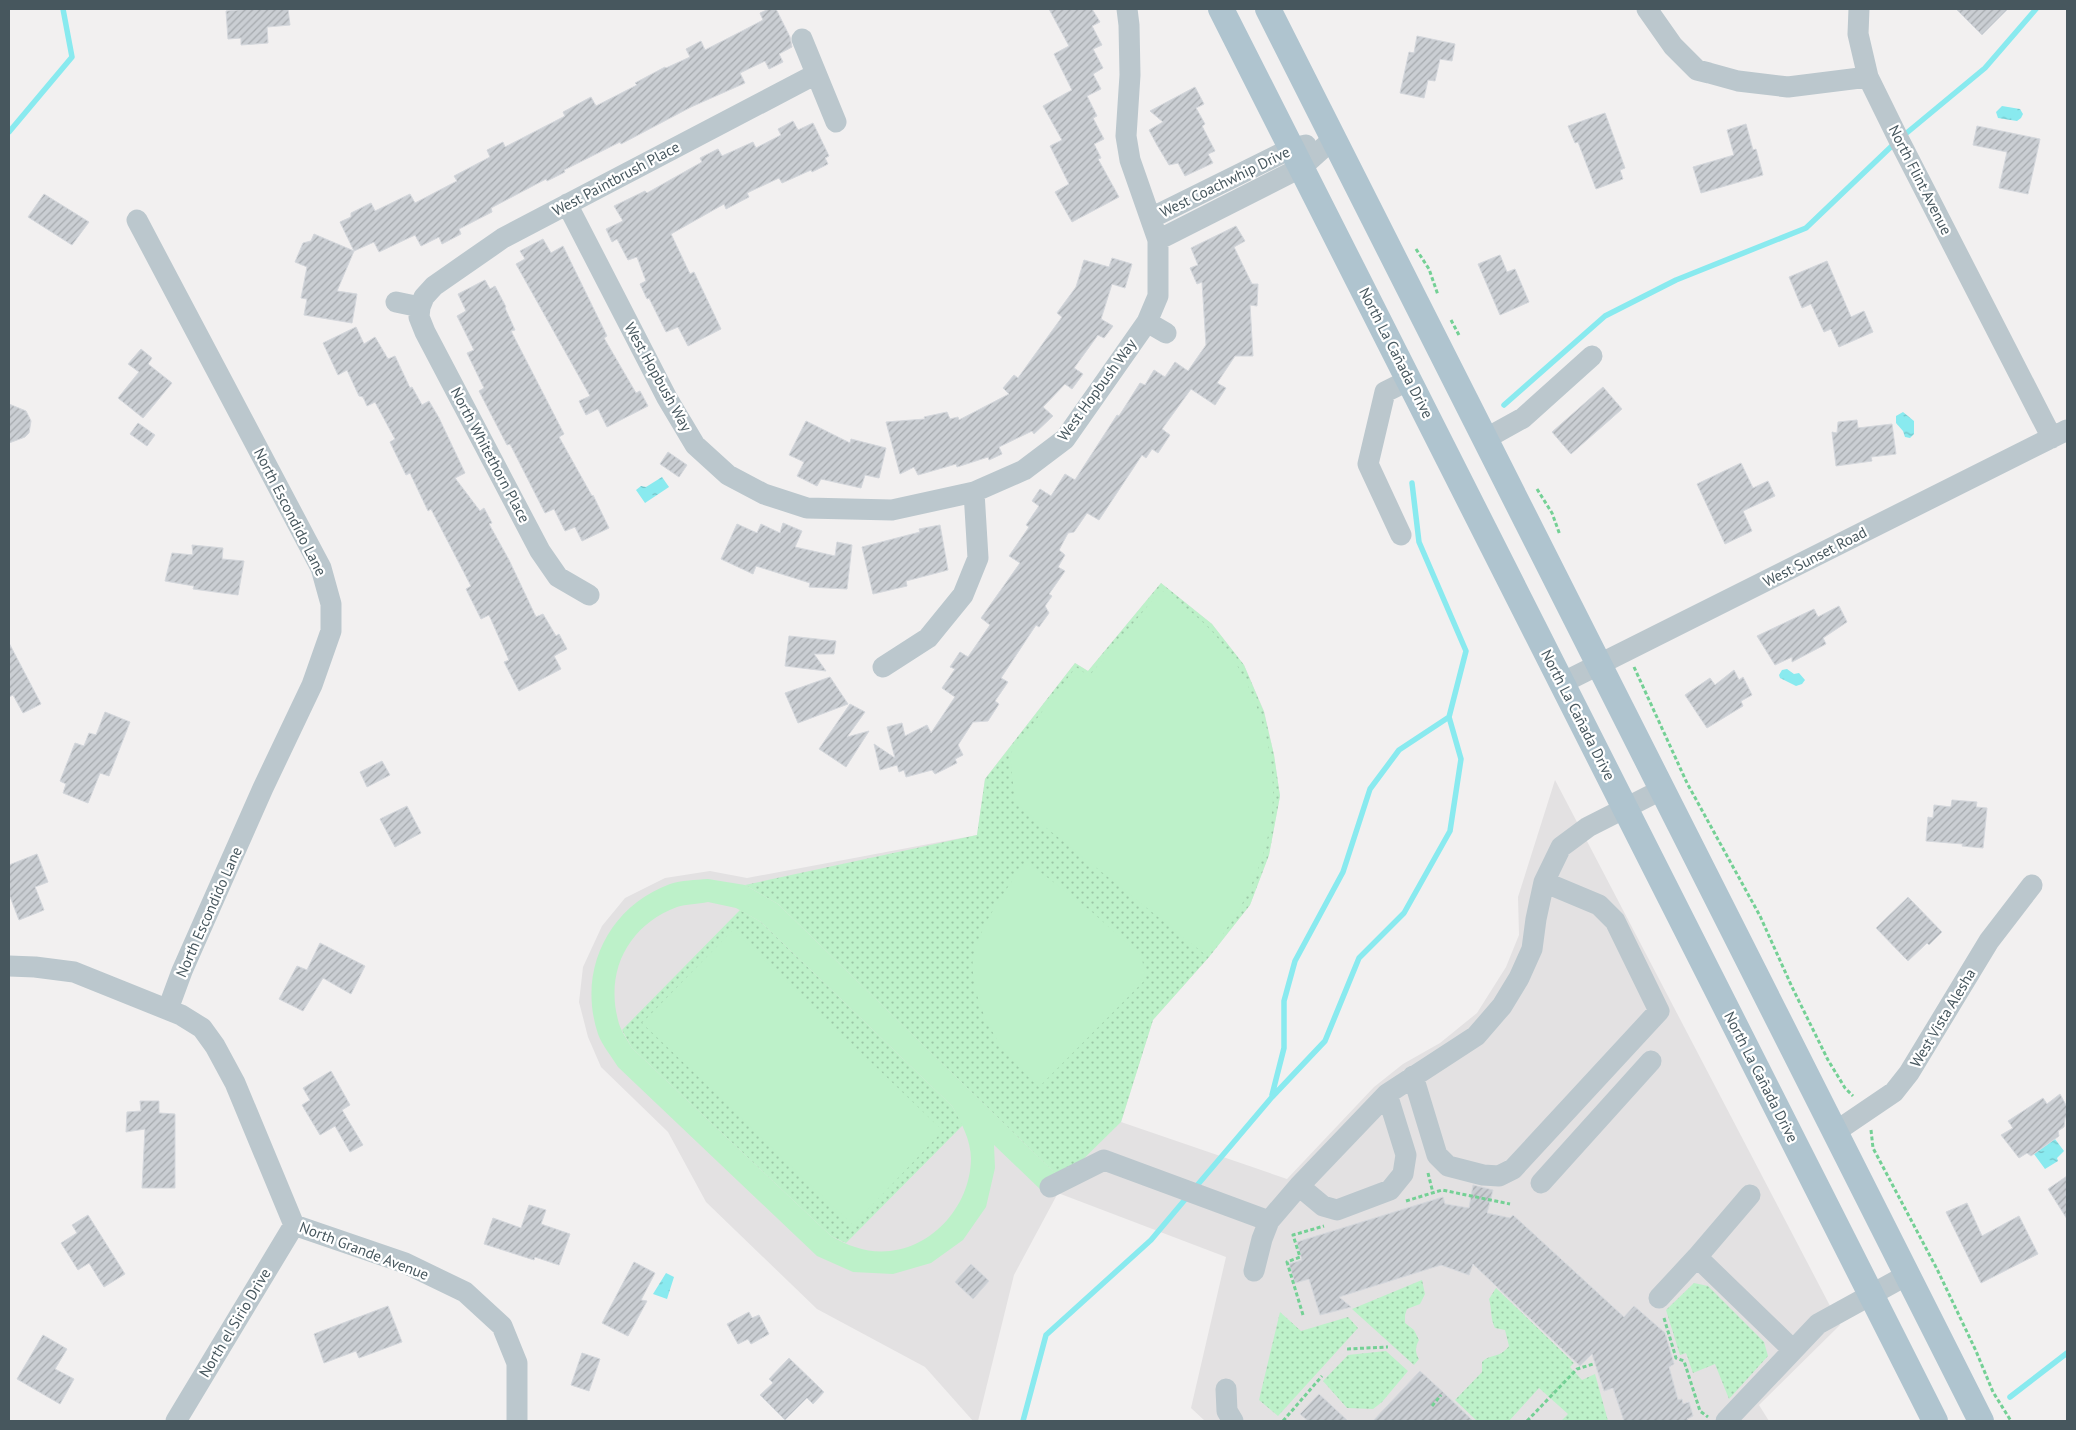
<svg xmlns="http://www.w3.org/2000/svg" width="2076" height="1430" font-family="'PT Sans',sans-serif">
  <defs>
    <pattern id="grass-dots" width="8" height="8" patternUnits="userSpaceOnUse" patternTransform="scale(1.25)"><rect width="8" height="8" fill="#bdf1c9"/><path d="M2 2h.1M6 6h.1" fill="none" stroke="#9bc6a6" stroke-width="1.8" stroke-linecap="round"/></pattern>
    <pattern id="water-ripples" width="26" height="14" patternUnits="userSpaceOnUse" patternTransform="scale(1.25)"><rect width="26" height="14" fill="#89eaef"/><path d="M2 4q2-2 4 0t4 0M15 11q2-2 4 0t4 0" fill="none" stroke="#72c0c5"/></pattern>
    <pattern id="building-hatch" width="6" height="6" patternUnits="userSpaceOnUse" patternTransform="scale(1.25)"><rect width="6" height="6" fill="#caced3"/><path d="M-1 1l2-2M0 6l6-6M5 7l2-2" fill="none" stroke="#a6aaae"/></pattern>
  </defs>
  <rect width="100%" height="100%" fill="#f2f0f0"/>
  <path fill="#e3e1e2" d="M1161,583l51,41 32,41 20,46 10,44 6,41 -11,59 -19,50 -41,52 -56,63 -32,102 166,57 87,-92 29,-23 37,-21 37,-30 29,-46 13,-32 -1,-38 37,-117 285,545 -81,80 10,16h-564l-14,-13 35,-151 -168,-64 -44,82 -36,146h-5l-48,-54 -108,-58 -111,-107 -38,-70 -67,-65 -13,-30 -9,-35 4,-35 19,-41 23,-28 40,-20 45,-7 37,7 230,-43 8,-56 90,-116 13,8z"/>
  <path fill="url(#grass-dots)" d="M1161,583l51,41 32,41 20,47 10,43 6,41 -11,59 -19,50 -41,52 -56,63 -32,102 -59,58 -284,-276 -33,-19 232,-50 8,-56 90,-116 13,8z
    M740,910l21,12 191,184 11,19 -117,118 -15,-7 -199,-188 -10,-18z
    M1422,1280l3,14 -5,10 -13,5 -2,6v8l9,7 5,10c-4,7 -4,13 0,19l-5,6 -62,-56z
    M1694,1283l14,3 56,56 4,14 -39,43 -14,-35 -22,9 -7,-20 -6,2 -14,-45z
    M1496,1288l78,75 -4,4 12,13 13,-6 13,47h-47l7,-7 -29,-26 -30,33h-32l-22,-21 27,-28v-10c9,-9 17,-3 27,-16l-4,-16 -10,-2c-5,-10 -3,-19 -6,-29z
    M1280,1312l21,19 47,-14 10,11 -80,88 -19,-16z
    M1386,1351l22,20 -26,31 -9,7 -26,-1 -24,-27 25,-26z"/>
  <path fill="#bdf1c9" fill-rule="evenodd" d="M1161,590c22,15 44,31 60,52 37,47 59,118 50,178 -4,29 -16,60 -30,86 -9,17 -23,34 -34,50l-192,-153 -5,-49 66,-87 13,9z
    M1026,861l65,50 51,46 3,23 -106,107c-30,-27 -53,-56 -63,-96 -3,-15 -6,-30 0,-45 11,-31 32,-59 50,-85z
    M708,879l37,6 33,19 278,270 -15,16 -47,-45 1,23 -9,39 -23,33 -32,23 -38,11 -40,-2 -36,-16 -199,-189c-6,-10 -16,-22 -20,-33 -21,-63 10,-127 72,-150 11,-4 26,-4 38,-5zM708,902l28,6 25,14 191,184c9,16 19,34 19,53 -1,58 -58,108 -116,88 -8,-2 -16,-7 -24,-11l-199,-188c-5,-9 -12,-18 -14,-28 -13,-50 11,-95 59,-113 9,-3 21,-3 31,-5z
    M733,930l210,201 -90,94 -211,-202z"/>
  <path fill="url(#water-ripples)" d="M2002,106l18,3 3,5 -2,4 -4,3 -19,-3 -2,-6z
    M1903,412l11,9v13l-4,4 -5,-1 -2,-6 -7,-8v-7z
    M662,477l7,10 -24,16 -9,-13 5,-4 5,1z
    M1787,669l7,5 5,-1 6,7 -3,4 -6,2 -16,-8 -1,-3 3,-5z
    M2055,1139l9,12 -7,7 1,3 -13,8 -11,-15z
    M666,1273l8,4 -7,22 -14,-5z"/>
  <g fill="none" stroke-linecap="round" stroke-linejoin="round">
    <path stroke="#89eaef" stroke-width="5.5" d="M9,132l63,-75 -9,-48
      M1903,136l82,-68 51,-59
      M1504,405l101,-89 71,-36 130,-52 90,-86
      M1272,1095l12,-47v-47l11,-40 48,-89 27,-83 29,-39 50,-33
      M1194,1189l78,-92 53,-56 34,-83 45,-45 46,-82 11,-72 -12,-42 17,-66 -47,-109 -7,-59
      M2010,1397l57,-44
      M1023,1421l23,-86 105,-95 37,-44"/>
  </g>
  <path fill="url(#building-hatch)" stroke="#d4d7dc" d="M251,9h37l2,16 -23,2 1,16 -27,2v-7l-13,1 -2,-28z
    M769,9h7l14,28 2,10 -13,7 4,8 -14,7 -4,-8 -25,12 5,10 -54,24 -70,37 -1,-2 -56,28 1,2 -18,9 -1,-2 -55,29 1,4 -33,17 2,5 -19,10 -3,-7 -18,9 -6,-11 -36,17 -5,-10 -20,9 -17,40 20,3 -5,29 -48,-8 3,-16 -6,-1 6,-31 -12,-5 8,-19 8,-2 3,-7 40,17 -14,-29 11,-5v-4l20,-10 4,8 35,-17 5,9 42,-22 -3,-5 36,-19 -3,-7 16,-8 2,5 60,-31 -2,-4 28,-15 5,9 41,-21 -2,-2 30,-16 1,1 24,-11 -4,-8 15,-8 4,9 43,-22 15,-8 -3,-7z
    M1049,9h43l8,13 -8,4 10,19 -9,4 10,19 -10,6 8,15 -14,7 10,20 -4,2 11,21 -10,5 7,14 -3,1 21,38 -47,25 -17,-30 14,-8 -19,-38 12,-6 -19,-34 29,-16 -18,-36 15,-8z
    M1956,9h52l-26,26z
    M1417,36l38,8 -3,17 -12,-2 -5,22 -7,-1 -4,18 -24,-5 9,-41 5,1z
    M1195,87l9,17 -8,4 9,16 -3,2 13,25 -7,3 5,9 -28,13 -7,-13 -9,2 -12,-20 -8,-15 14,-8 -13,-11z
    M1605,113l20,55 -5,2 3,9 -27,10 -18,-47 -3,1 -7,-17z
    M793,121l5,9 15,-7 16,33 -4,2 3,6 -16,8 -1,-2 -29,13 -3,-5 -32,15 2,4 -23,12 -2,-5 -53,30 19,40 4,-2 27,57 -33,17 -10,-19 -12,5 -17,-34 -2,1 -7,-15 6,-3 -9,-24 -9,3 -11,-21 -5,3 -6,-13 17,-8 -9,-15 31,-15 2,2 55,-31 -2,-4 18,-9 4,7 31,-14 3,6 25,-13 -3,-6z
    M1746,124l7,26 3,-1 7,26 -62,18 -8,-26 41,-12 -7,-25z
    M1977,126l63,13 -12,55 -29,-6 8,-36 -34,-7z
    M44,194l45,28 -17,23 -44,-28z
    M1236,226l9,15 -11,6 18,37h6l-1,22 -7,-1 3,51h-18l-18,27 9,5 -11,17 -24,-16 -29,40 8,6 -12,18 -6,-4 -6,9 -4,-3 -43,65 -12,-7 -13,19 -6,1 -9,17 6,5 -7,12 7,4 -16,23 3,2 -7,10 4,7 -10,14 -3,-2 -35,53 7,4 -13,19 4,3 -11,17 -15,1 -15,23 5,10 -8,4 2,4 -22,11 -3,-4 -26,7 -2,-7 -5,2 -2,-7 -17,5 -6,-26 21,14 -8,-31 15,-4 3,13 22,-11 4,8 24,-36 -13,-9 13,-19 -5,-2 10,-15 8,5 22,-32 -9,-7 39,-55 -11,-7 20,-29 -3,-2 13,-19 -7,-5 8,-12 11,7 14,-22 10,6 42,-65 2,1 21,-33 5,2 9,-15 11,7 10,-15 13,9 18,-26 -4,-63 -5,2 -7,-16 8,-3 -7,-17z
    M543,239l8,14 12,-7 44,90 -3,2 32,55 4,-2 8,15 -41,21 -9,-18 -12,6 -7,-14 11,-5 -74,-132 9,-5 -5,-8z
    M1500,255l7,17 8,-3 14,33 -29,13 -22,-51z
    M1112,258l20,6 -7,24 -13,-4 -11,35 12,7 -9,12 -6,-3 -24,33 9,6 -11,15 -7,-5 -22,23 10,9 -19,18 -2,-3 -33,16 3,7 -13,6 -1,-3 -31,10 -1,-3 -38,11 -4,-8 -14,7 -14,-52 39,-3 -1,-2 23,-5 3,7 8,-2 1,3 50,-26 -6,-6 11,-13 4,3 44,-61 -5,-4 19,-26 8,-27 25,7z
    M1827,261l24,56 13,-6 9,21 -34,15 -8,-18 -7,3 -13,-28 -9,4 -13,-31z
    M485,280l5,9 5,-3 11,21 -1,1 10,22 -4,1 53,103 -5,3 33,59 1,-1 16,33 -27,13 -7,-14 -10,4 -11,-22 -9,4 -35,-69 -3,1 -28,-54 5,-3 -17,-35 7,-3 -17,-34 9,-5 -8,-17z
    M356,327l8,17 11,-7 13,22 7,-3 15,32 2,-1 10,18 7,-4 10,17 26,55 -10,5 25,33 4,-3 8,15 -3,1 20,36 27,57 7,-3 13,22 3,-2 8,15 -13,7 7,13 -42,22 -15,-29 5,-2 -20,-45 -8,4 -15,-30 5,-3 -40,-77 -3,2 -18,-38 -4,2 -16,-33 5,-3 -20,-37 -8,4 -4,-9 -4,-1 -12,-26 -9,5 -15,-32z
    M141,349l11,9 -4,6 24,19 -29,35 -25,-20 21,-26 -11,-8z
    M1603,387l19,22 -51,45 -19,-22z
    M9,404l17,7 5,10 -2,12 -4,4 -16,6z
    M1857,420l1,8 34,-4 4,30 -25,3 1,4 -36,5 -4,-34 5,1 1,-11z
    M806,421l44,22 1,-4 35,9 -7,30 -14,-3 -4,13 -40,-9 -4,7 -20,-10 7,-14 -15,-7z
    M138,423l17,12 -8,11 -17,-12z
    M668,452l19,13 -8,12 -19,-13z
    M1741,463l12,25 15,-7 7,15 -32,15 9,20 -27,13 -28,-60z
    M783,523l19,8 -7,16 40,9 2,-14 15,3 -5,44 -38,-2 1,-4 -54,-17 -3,8 -32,-15 16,-35 20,9 4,-9 19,9z
    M940,525l8,45 -42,11 1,5 -34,8 -11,-47 58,-15 -1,-3z
    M192,545l31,3 -1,11 22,2 -6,34 -45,-6 1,-3 -29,-5 7,-28 21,2z
    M1839,606l8,16 -24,16 3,6 -34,18v-5l-17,8 -18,-29 57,-27 4,8z
    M789,636l47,5 -2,13h-20l12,17 -41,-5z
    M9,643l32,61 -18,9 -10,-18 -4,2z
    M1734,670l5,10 4,-3 9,18 -11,6 2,5 -36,22 -22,-33 25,-17 5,7z
    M830,677l18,27 -50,19 -13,-30z
    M850,704l15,8 -18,25 22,-6 -23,36 -27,-18z
    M105,712l25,10 -21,54 -9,-3 -12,30 -25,-10 3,-9 -6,-3 15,-38 9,3 5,-13 7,2z
    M382,761l8,14 -23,12 -7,-15z
    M1952,800l25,2 -1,5 11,1 -4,40 -21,-2 1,-2 -37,-3 2,-24 5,1 1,-13 17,2z
    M407,806l14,27 -26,14 -15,-28z
    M37,854l11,28 -13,5 9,23 -25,10 -10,-26v-29z
    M1908,897l34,35 -13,13 -2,-2 -19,18 -32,-33z
    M320,943l45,23 -14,28 -28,-16 -20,33 -24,-12 18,-33 10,4z
    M331,1071l19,34 -8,5 21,35 -13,7 -15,-26 -15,9 -18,-30 8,-5 -7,-12z
    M2060,1094l7,13v10l-2,1 -1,9 -6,4 1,5 -28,20 -4,-3 -8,5 -18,-23 12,-7 -5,-7 35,-23 4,6z
    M140,1101h19v12l16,1v74h-33l3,-59 -19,3 1,-20 14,-1z
    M2067,1176v43l-19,-30z
    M1473,1185l20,5 -6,23 23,5 3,-3 111,102 10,-11 31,27 9,31 -5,3 9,33 4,-1 1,5 6,-2 4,14 -6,3 1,2h-64l-11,-33 -9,3 -12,-37 -12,12 -107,-102 -4,11 -28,-10 -102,32 12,10 -31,8 -11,-36 -14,4 -6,-19 13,-4 -5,-18 146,-45 2,7 24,4z
    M1967,1203l15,33 37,-20 19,38 -57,29 -35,-71z
    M529,1205l17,5 -5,14 29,10 -11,31 -24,-8 -1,3 -50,-16 9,-26 28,10z
    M88,1215l37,59 -21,13 -15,-24 -11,7 -17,-27 16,-10 -5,-8z
    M634,1262l21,11 -14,27 6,1 -19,35 -26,-13z
    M971,1264l18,17 -16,18 -18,-17z
    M388,1306l14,36 -43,16 -3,-7 -32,12 -10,-29z
    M749,1312l3,6 7,-3 10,19 -18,10 -3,-5 -10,5 -11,-20z
    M43,1335l24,14 -12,20 19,10 -14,25 -43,-25z
    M582,1353l18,6 -11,32 -18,-6z
    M789,1358l35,34 -11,12 -6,-6 -22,22 -25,-25 13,-12 -4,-4z
    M1420,1371l24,22 29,28h-100z
    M1319,1394l29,27h-40l-8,-7z"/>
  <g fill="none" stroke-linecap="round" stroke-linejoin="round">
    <path stroke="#74d095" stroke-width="3" stroke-dasharray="4 2.5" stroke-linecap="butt" d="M1416,249l13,20 9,26
      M1451,320l9,17
      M1537,489l15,24 8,22
      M1634,667l53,116 73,133 32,71 36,73 17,28 8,8
      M1871,1130l2,18 64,121 39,82 17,41 18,29
      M1428,1173l5,20
      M1406,1201l36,-11 68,14
      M1303,1315l-16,-53 13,-5 -7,-22 31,-9
      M1664,1318l12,40 8,3 16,50 8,6
      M1347,1349l41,-2
      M1432,1406l9,-11
      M1283,1421l39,-45
      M1527,1421l50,-52 16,-5"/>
    <path stroke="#bbc7cd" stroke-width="21" d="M1647,9l26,37 24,24 12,3 29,8 50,6 80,-10 31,63 153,298
      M1859,9l-1,25 10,43
      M802,39l34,83
      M567,204l100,194 28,47 33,30 36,19 43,14 85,2 82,-18 50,-22 41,-31 82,-117 11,-26v-56l-28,-80 -4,-24 4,-61 -1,-50 -2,-16
      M1151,218l141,-70 14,-3
      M137,220l184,348 10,36v27l-19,54 -49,103 -81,183 -14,38
      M1158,240l144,-73 31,-28
      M396,302l24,5
      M1147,322l19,11
      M1485,439l38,-21 69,-62
      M1401,535l-33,-71 17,-72 24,-12
      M589,595l-31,-18 -18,-26 -115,-219 -6,-15 1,-10 4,-10 10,-11 69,-48 313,-164
      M883,667l45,-29 35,-43 15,-37 -4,-66
      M1562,683l505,-253
      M9,966l26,1 39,5 107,43 21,13 13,18 20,37 59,142 111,38 60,29 37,34 15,37v58
      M1413,1076l24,79 11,11 35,9 16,1 14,-7 146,-158 -44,-90 -16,-16 -55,-23
      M1835,1132l59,-40 15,-19 80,-132 43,-56
      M1541,1183l110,-122
      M1299,1186l24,20 14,4 53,-20 13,-16 3,-19 -19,-61
      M1050,1187l54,-27 165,61
      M1750,1195l-53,62 96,93
      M1254,1271l8,-32 7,-18 30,-35 88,-92 89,-58 26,-30 17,-28 13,-29 4,-30 8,-37 17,-35 27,-20 73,-37
      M1659,1298l38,-41
      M1226,1389l1,22 6,10
      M176,1421l118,-196
      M1726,1421l92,-97 89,-49"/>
    <path stroke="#afc4cf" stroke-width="26" d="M1221,9l714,1412
      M1268,9l713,1412"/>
  </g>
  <g text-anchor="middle" stroke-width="4.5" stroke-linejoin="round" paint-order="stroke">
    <g font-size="15" fill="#47575e" stroke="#fff">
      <text transform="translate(616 179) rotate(-28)" y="5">West Paintbrush Place</text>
      <text transform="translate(1920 180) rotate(63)" y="5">North Flint Avenue</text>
      <text transform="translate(1225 182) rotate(-26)" y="5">West Coachwhip Drive</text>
      <text transform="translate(1396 353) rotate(63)" y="5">North La Cañada Drive</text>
      <text transform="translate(658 377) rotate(61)" y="5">West Hopbush Way</text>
      <text transform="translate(1097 390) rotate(-54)" y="5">West Hopbush Way</text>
      <text transform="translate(490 455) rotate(62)" y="5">North Whitethorn Place</text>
      <text transform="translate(290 512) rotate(63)" y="5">North Escondido Lane</text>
      <text transform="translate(1815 557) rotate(-27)" y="5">West Sunset Road</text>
      <text transform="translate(1578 715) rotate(63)" y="5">North La Cañada Drive</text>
      <text transform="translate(209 912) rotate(-66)" y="5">North Escondido Lane</text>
      <text transform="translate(1943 1018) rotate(-59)" y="5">West Vista Alesha</text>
      <text transform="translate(1761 1077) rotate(63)" y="5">North La Cañada Drive</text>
      <text transform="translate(364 1251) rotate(21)" y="5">North Grande Avenue</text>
      <text transform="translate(235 1323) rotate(-59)" y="5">North el Sirio Drive</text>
    </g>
  </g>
  <rect width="2076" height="1430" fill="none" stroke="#47575e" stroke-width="20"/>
</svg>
